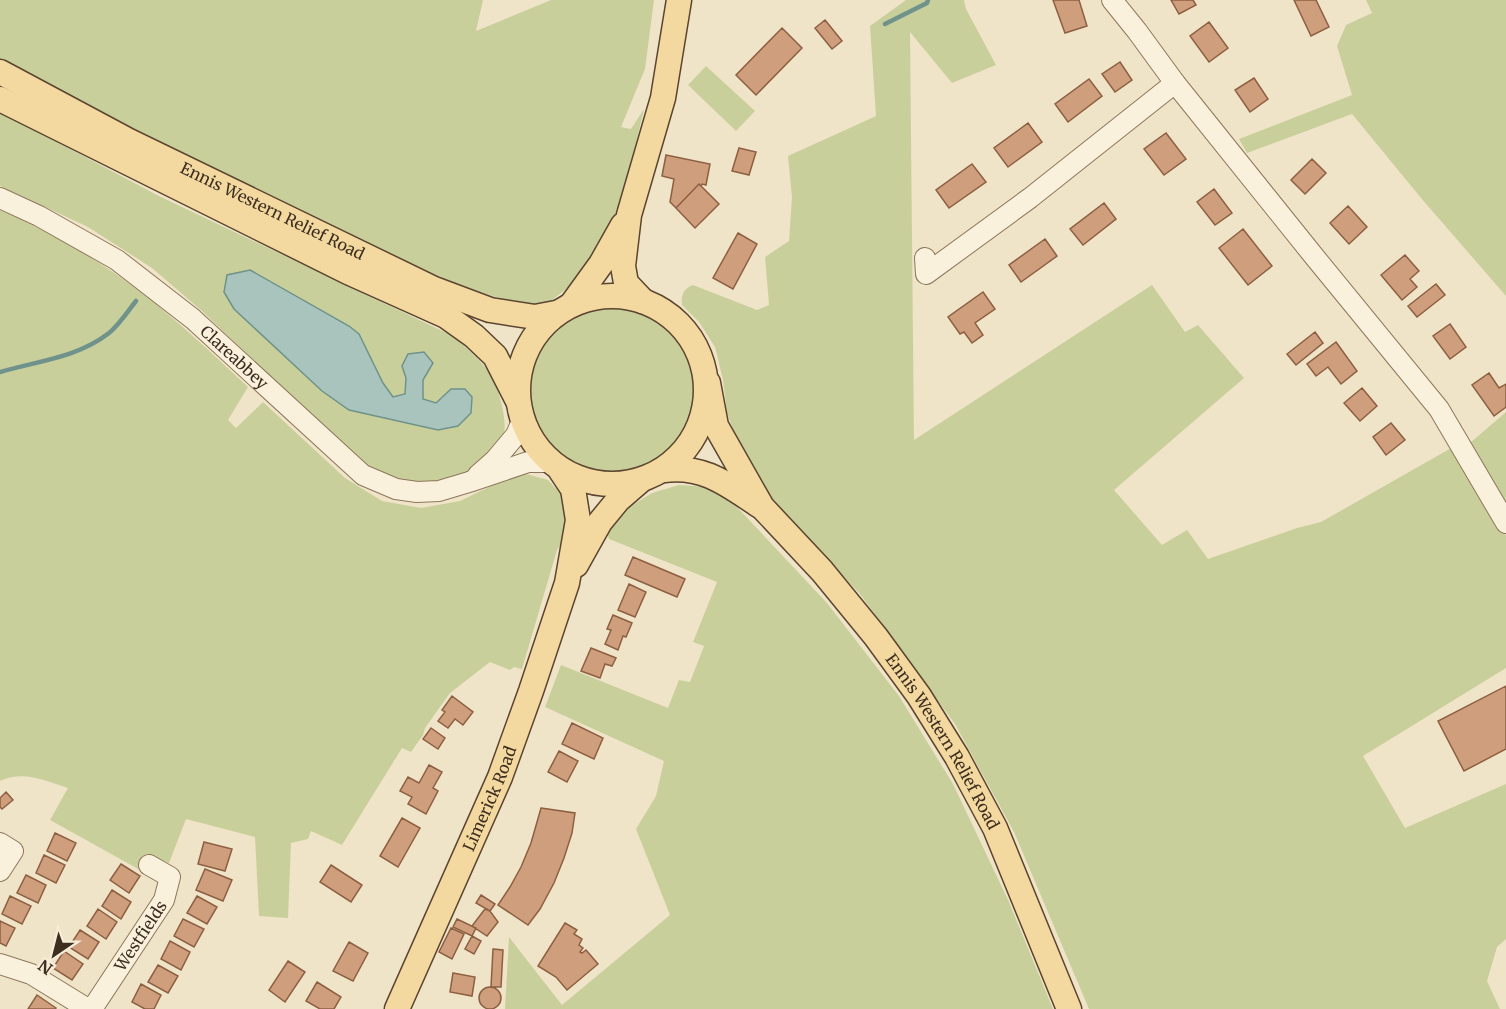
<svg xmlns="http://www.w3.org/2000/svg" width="1506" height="1009" font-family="Merriweather,serif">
  <rect width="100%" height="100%" fill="#f0e4c8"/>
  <path fill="#c9cf9b" d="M0,0h483l-7,31 75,-31h103l-9,69 -24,58 10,2 13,-20 -16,68 -17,49 -19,37 -27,27 -17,13 -19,3 -22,-5 -55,-19 -91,-42 -231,-112 -130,-69z
    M906,0h58l2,9 30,56 -44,18 -42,-51 4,408 238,-155 33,47 13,-7 46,53 -130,112 48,55 25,-15 21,29 89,-31 24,-6 132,-75 33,57 20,32v132l-143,88 42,72 101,-44v155l-9,8 -10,34 13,28h-411l-75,-177 -59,-108 -95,-130 -82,-88 -21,-26 -17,-31 -13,-36 -4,-33 -8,-33 -16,-25 -17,-17c-1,-10 1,-16 11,-20l64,25 12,-5 -4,-48 24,-16 3,-44 -4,-41 88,-40 -6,-90z
    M1366,0h140v296l-85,-98 -69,-84 -105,39 -8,-14 113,-44 -15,-49 9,-21 26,-12z
    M706,66l49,45 -19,20 -48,-46z
    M0,112l159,84 294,140c15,13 34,28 42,48 5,11 12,37 9,49 -1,5 -7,11 -10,15 -23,33 -66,40 -103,31 -15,-4 -34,-21 -46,-30l-143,-138 -50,-43 -64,-41 -88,-41z
    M0,210c50,22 99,50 142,83 37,29 72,62 106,94l-20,33 8,8 27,-26 82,76 37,23 39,7 39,-7 37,-18 29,-9 22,6 14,15 6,18 -3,25 -8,12 -35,119 -8,-2 -4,3 -20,-8 -40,31 -25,35 -2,7 -12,17 -9,-4 -60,97 -31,-14 -3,8 -17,4 -3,75 -29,-2 -4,-79 -69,-18 -17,44 -18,-7 -11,14 -90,-50 18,-32c-24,-7 -43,-18 -68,-7z
    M530 391a83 83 0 1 1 166 0a83 83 0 1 1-166 0Z
    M1506,412v88l-2,2 -34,-59z
    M679,485l28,2 29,19 91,97 72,93 54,88 56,118 44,107h-548l4,-72 53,68 108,-90 -34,-86 20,-33 8,-35 -119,-54 16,-42 107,43 11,-28 11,2 14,-36 -11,-4 24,-60 -108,-43 -3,-10 20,-20 26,-16z"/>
  <path fill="#a9c4bc" stroke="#6f938a" stroke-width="1.5" d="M250,270l99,56 10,8 24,49 10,14 12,-3 1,-16 -4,-12 6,-12 16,-2 9,11 -10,17v19l13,4 15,-14h14l7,8 -1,16 -13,13 -20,4 -89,-20 -27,-19 -88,-82 -10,-17 3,-17z"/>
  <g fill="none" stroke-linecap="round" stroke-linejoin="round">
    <path stroke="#6f938a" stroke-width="4.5" d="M885,24l42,-21 1,-3
      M0,372c37,-11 77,-14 109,-39 10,-8 19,-22 27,-32"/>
  </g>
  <path fill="#cf9f7d" stroke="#8d5f41" stroke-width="1.5" d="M1053,0h26l8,26 -22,7z
    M1171,0h22l3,5 -17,9z
    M1294,0h22l13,27 -18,9z
    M825,20l17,21 -10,8 -17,-21z
    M1209,22l19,26 -19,14 -19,-26z
    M782,28l20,20 -46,47 -20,-20z
    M1120,62l12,18 -17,12 -13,-18z
    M1254,78l14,21 -18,13 -15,-22z
    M1089,79l13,17 -34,26 -13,-18z
    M1028,123l14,19 -34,25 -14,-19z
    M1166,133l20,26 -22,16 -20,-26z
    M739,148l17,4 -7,23 -17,-4z
    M666,155l44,9 -4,21 -4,-1 -1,2 -2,-2 -23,24 -6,-6 4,-23 -12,-3z
    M1312,159l14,14 -21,21 -14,-14z
    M972,164l14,18 -37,26 -13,-18z
    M699,184l20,20 -24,24 -19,-20z
    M1214,189l18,24 -17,12 -18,-23z
    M1104,203l12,16 -33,26 -13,-16z
    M1348,206l19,21 -18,17 -19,-21z
    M1243,229l29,37 -24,19 -29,-37z
    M738,233l19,11 -24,45 -20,-11z
    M1045,239l12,17 -36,26 -12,-17z
    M1405,255l14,16 -9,8 7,8 -15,13 -21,-25z
    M1436,284l9,11 -28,22 -9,-11z
    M983,292l12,17 -20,14 8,12 -11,8 -8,-11 -4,2 -12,-17z
    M1450,324l16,23 -16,12 -17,-23z
    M1315,332l8,11 -27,22 -9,-11z
    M1336,342l21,29 -16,13 -13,-17 -12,9 -9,-12z
    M1489,373l10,15 7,-4v23l-12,9 -22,-31z
    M1362,388l15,18 -17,15 -16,-18z
    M1391,423l14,17 -19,15 -13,-18z
    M633,557l52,22 -8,18 -52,-22z
    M629,584l17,8 -11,25 -17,-7z
    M613,615l19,8 -6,14 -3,-1 -5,14 -13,-6 6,-14 -4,-1z
    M591,648l25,10 -4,8 -7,-2 -5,14 -19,-7z
    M1506,686v63l-42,22 -26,-50z
    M452,696l21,16 -10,13 -8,-6 -7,9 -10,-7 7,-9 -3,-2z
    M572,723l31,15 -9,21 -32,-15z
    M431,728l14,10 -7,11 -15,-10z
    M559,751l19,10 -11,21 -19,-10z
    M429,765l13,7 -9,16 5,3 -12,23 -18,-10 4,-7 -12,-6 8,-14 11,6z
    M6,792l7,8 -11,9 -2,-2v-9z
    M541,808l34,5 -3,20 -8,25 -10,25 -14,26 -12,16 -30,-20 12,-18 11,-20 10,-24z
    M402,818l18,10 -22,39 -18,-11z
    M55,833l21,10 -9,18 -20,-10z
    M204,842l28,7 -7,22 -27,-7z
    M44,855l21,10 -9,18 -20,-10z
    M121,864l19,12 -11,17 -19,-13z
    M331,865l31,20 -11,17 -31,-20z
    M205,869l27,11 -9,21 -27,-11z
    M26,875l20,10 -8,18 -21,-10z
    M112,890l19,12 -10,17 -19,-13z
    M481,895l14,9 -5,7 -14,-8z
    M10,896l21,10 -9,18 -20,-10z
    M197,896l20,11 -10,17 -20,-11z
    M98,909l19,13 -11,17 -19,-13z
    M485,909l5,2 8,11 -11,14 -15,-10z
    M183,919l21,10 -10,18 -20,-11z
    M457,919l19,9 -4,8 -19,-9z
    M0,921l15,7 -9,18 -6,-3z
    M565,923l12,7 -3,4 8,5 -3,6 4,3 -3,4 2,1 4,-3 12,14 -31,26 -11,-13 -18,-11z
    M451,928l13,6 -12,25 -13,-7z
    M80,930l19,12 -11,17 -19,-12z
    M472,936l9,5 -7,13 -9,-5z
    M170,941l20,11 -9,18 -20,-11z
    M349,942l19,11 -15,28 -20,-10z
    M493,949l10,1 -2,37h-10z
    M64,951l19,13 -11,16 -19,-12z
    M288,961l17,11 -20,30 -16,-12z
    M158,965l20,11 -10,17 -20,-11z
    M453,973l22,4 -3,19 -22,-4z
    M317,982l24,15 -7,12h-14l-14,-8z
    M141,984l20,11 -7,14h-9l-13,-7z
    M479 998a11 11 0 1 1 22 0a11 11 0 1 1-22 0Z
    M37,995l19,13 -1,1h-27z"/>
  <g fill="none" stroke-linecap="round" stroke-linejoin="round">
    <g stroke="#8d765c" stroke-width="22">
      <g id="minor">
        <path d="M1112,0l25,31 38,52 138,172 126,154 67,114"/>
        <path id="s1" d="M0,198l39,18 78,44 76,59 170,156 33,14 21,3 22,-1 30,-9 59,-20h20"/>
        <path d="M925,258l1,16 104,-76 145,-115"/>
        <path d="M478,475l17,-15 21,-25 6,-14"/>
        <path d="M0,843l13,8 -13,20"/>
        <path d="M0,964l31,10 57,35"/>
        <path id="s2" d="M92,1009l72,-109 6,-23 -21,-12"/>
      </g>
    </g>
    <g stroke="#5b4430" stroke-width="27">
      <g id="major">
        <path id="s3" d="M0,72l129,69 305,148 56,21 45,7 21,-4"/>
        <path d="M0,99l348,173 98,44 28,20 21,20 22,43"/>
        <circle cx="612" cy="390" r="94"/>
        <path d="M643,301l-17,-18 -3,-17 6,-51 34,-117 16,-98"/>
        <path d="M572,304l29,-40 22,-39"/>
        <path id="s4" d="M708,383l8,43 46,81 60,64 54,66 43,59 38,61 38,71 74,181"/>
        <path d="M664,470c41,-5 64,15 96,36"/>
        <path d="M576,565l24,-43 18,-22 22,-19"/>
        <path id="s5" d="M397,1009l103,-232 31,-86 36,-108 11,-63 -5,-31 -12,-18"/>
      </g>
    </g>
    <use href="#minor" stroke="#faf1dc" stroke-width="20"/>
    <use href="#major" stroke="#f3d9a0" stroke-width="24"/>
  </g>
  <g text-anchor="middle" stroke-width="4.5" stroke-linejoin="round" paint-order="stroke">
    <g font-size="16" fill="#3d2e20" stroke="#f7eed8">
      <text dy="6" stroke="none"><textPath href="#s3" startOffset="306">Ennis Western Relief Road</textPath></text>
      <text dy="6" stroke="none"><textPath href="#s1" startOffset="285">Clareabbey</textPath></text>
      <text dy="6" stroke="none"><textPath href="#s4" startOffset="434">Ennis Western Relief Road</textPath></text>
      <text dy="6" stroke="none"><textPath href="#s5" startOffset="230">Limerick Road</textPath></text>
      <text dy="6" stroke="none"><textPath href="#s2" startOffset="88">Westfields</textPath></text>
    </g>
  </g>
  <g transform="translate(54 955) rotate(215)" stroke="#f7eed8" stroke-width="4.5" paint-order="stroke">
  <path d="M0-4.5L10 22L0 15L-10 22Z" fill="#3d2e20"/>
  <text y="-9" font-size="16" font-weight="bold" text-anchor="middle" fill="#3d2e20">N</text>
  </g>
</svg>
